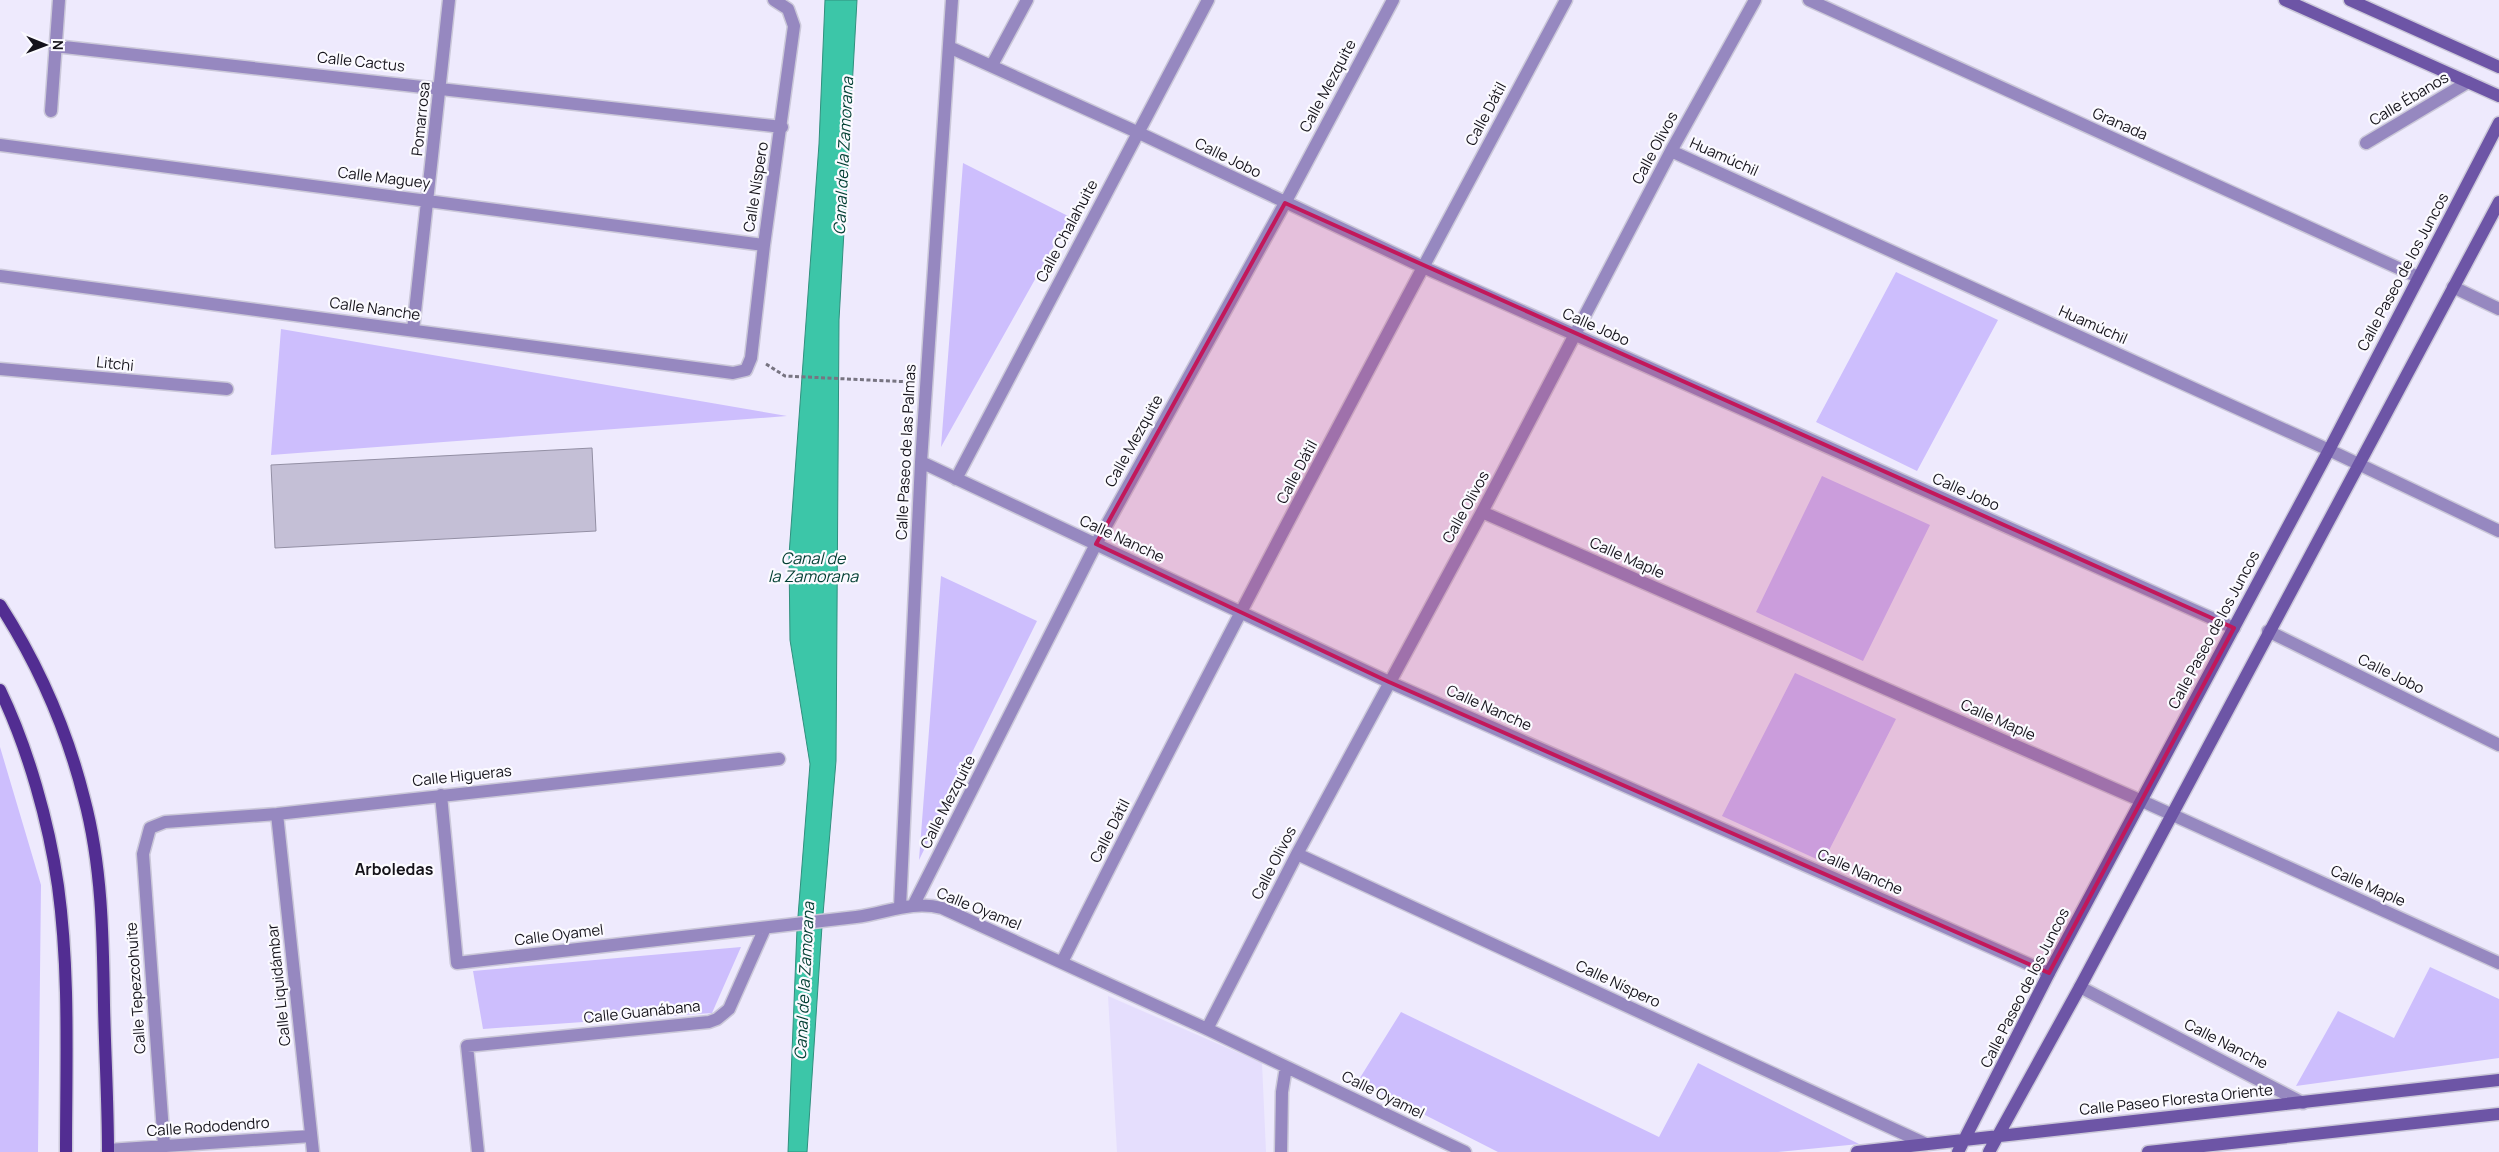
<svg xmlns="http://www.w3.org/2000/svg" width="2499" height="1152" font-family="Manrope,sans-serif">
  <rect width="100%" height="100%" fill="#eeeafd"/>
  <path fill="#e5defd" d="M1108,996l154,67 4,89h-149z"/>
  <path fill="#cdbefd" d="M963,163l107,54 -129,230z
    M1896,272l102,48 -81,151 -101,-49z
    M281,329l506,87 -516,39z
    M1822,476l108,49 -67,136 -107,-49z
    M941,576l96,45 -118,239z
    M1795,673l101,46 -73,143 -101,-46z
    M0,747l41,138 -3,267h-38z
    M741,947l-29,66 -229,16 -10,-58z
    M2430,967l69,32v59l-203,28 42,-75 56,27z
    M1401,1012l258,125 39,-74 161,81 -81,8h-280l-140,-71z"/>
  <path fill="#3cc6a8" stroke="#30907e" d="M825,0h32l-18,320 -3,441 -14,165 -15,226h-19l9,-223 13,-165 -20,-124 -1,-85 30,-411z"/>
  <path fill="#c4bfd6" stroke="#938fa4" d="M592,448l4,83 -321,17 -4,-83z"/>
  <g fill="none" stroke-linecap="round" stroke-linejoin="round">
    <g stroke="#cbc8d9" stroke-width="15">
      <path id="street" d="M1809,0l609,277
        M55,46l727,81
        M949,47l188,85 286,135 811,361
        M992,65l35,-65
        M51,111l8,-111
        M2366,143l102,-61
        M0,145l764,100
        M1671,151l658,299 170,81
        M0,276l733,97 13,-3 5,-12 13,-113 30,-219 -6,-17 -14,-9
        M2453,287l46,22
        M413,330l36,-330
        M0,369l227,20
        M921,462l468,220 660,291
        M956,479l252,-479
        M1482,512l660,289 357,162
        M2268,631l231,114
        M441,795l16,168 399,-46c31,-4 56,-17 86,-9l265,121 258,123
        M277,814l36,338
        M1297,854l629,290
        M914,904l182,-360 189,-341 108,-203
        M900,907l21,-445 31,-462
        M1062,962c162,-324 333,-643 504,-962
        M2080,987l223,116
        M1207,1029l90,-175 185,-342 189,-361 84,-151
        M164,1146l-21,-292 7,-26 15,-6 112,-8 502,-55
        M108,1150l203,-14
        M478,1152l-11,-106 242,-24 8,-3 12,-10 36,-81
        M1281,1152l1,-60 4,-25"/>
    </g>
    <g stroke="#cbc8d9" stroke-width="15">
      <path id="secondary" d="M2285,0l214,96
        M2350,0l149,67
        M1857,1152l642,-72
        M1958,1152l91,-179 280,-523 170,-327
        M1989,1152l91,-165 419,-785
        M2148,1152l351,-38"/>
    </g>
    <g stroke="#cbc8d9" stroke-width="15">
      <path id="primary" d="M0,605c38,59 67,125 84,193 18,67 19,138 20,207 1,49 4,98 4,147
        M0,690c28,58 49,133 58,196 12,88 8,178 8,266"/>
    </g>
    <path stroke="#777481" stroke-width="3" stroke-dasharray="4 2.5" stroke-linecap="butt" d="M766,364l19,12 126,6"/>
    <use href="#street" stroke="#9688c0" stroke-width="12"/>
    <use href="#secondary" stroke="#6d55a6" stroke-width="12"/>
    <use href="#primary" stroke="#522d92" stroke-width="12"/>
  </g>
  <path fill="#c2185b" fill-opacity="0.2" stroke="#c2185b" stroke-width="4" stroke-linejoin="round" d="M1285,203l949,425 -185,345 -660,-291 -293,-138z"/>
  <g text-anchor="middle" stroke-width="4.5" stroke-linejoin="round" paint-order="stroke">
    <g font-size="15" fill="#15131b" stroke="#fbfaff">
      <text transform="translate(361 62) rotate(6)" y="5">Calle Cactus</text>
      <text transform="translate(1328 86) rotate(-62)" y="5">Calle Mezquite</text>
      <text transform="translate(2409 99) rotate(-31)" y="5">Calle Ébanos</text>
      <text transform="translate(1486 114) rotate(-62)" y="5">Calle Dátil</text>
      <text transform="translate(421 119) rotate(-84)" y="5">Pomarrosa</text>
      <text transform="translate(2120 124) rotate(24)" y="5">Granada</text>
      <text transform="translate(1655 148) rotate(-62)" y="5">Calle Olivos</text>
      <text transform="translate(1724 157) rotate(24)" y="5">Huamúchil</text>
      <text transform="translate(1228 158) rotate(26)" y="5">Calle Jobo</text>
      <text transform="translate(384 178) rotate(7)" y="5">Calle Maguey</text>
      <text transform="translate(756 187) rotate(-81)" y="5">Calle Níspero</text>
      <text transform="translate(1067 231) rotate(-62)" y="5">Calle Chalahuite</text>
      <text transform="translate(2403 272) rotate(-62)" y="5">Calle Paseo de los Juncos</text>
      <text transform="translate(375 309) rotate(8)" y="5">Calle Nanche</text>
      <text transform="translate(2093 325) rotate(24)" y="5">Huamúchil</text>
      <text transform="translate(1596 327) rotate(24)" y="5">Calle Jobo</text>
      <text transform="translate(115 364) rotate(6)" y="5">Litchi</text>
      <text transform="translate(1134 441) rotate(-61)" y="5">Calle Mezquite</text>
      <text transform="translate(906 452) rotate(-87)" y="5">Calle Paseo de las Palmas</text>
      <text transform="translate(1297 472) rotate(-62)" y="5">Calle Dátil</text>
      <text transform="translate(1966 492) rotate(24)" y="5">Calle Jobo</text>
      <text transform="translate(1466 507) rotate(-61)" y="5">Calle Olivos</text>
      <text transform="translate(1122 539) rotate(25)" y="5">Calle Nanche</text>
      <text transform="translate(1627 558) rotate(24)" y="5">Calle Maple</text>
      <text transform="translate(2214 630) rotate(-62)" y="5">Calle Paseo de los Juncos</text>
      <text transform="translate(2391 674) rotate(26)" y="5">Calle Jobo</text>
      <text transform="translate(1489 708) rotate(24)" y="5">Calle Nanche</text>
      <text transform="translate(1998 720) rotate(24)" y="5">Calle Maple</text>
      <text transform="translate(462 776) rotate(-6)" y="5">Calle Higueras</text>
      <text transform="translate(948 802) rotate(-63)" y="5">Calle Mezquite</text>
      <text transform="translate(1110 831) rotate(-63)" y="5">Calle Dátil</text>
      <text transform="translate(1274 863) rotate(-63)" y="5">Calle Olivos</text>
      <text transform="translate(1860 872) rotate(24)" y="5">Calle Nanche</text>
      <text transform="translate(2368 886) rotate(24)" y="5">Calle Maple</text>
      <text transform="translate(979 909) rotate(22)" y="5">Calle Oyamel</text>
      <text transform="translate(559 935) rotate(-7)" y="5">Calle Oyamel</text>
      <text transform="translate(1618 984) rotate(25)" y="5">Calle Níspero</text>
      <text transform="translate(279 985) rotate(-96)" y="5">Calle Liquidámbar</text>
      <text transform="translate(136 988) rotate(-94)" y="5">Calle Tepezcohuite</text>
      <text transform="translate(2025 988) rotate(-63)" y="5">Calle Paseo de los Juncos</text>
      <text transform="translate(642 1012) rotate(-6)" y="5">Calle Guanábana</text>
      <text transform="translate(2226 1044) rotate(27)" y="5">Calle Nanche</text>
      <text transform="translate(1383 1095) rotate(26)" y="5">Calle Oyamel</text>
      <text transform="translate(2176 1100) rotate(-6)" y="5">Calle Paseo Floresta Oriente</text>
      <text transform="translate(208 1127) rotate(-4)" y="5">Calle Rododendro</text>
    </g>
    <g font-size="16" font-style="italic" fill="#003e32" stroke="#fbfaff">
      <text transform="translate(843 156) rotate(-87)" y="6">Canal de la Zamorana</text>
      <text x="813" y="564">Canal de<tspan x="813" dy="18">la Zamorana</tspan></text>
      <text transform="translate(804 981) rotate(-87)" y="6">Canal de la Zamorana</text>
    </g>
    <g font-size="16" font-weight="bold" fill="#15131b" stroke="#fbfaff">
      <text x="394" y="875">Arboledas</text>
    </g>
  </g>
  <g transform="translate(45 45) rotate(91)" stroke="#fbfaff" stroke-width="4" paint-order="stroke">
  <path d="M0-4L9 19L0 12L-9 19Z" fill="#15131b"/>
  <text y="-8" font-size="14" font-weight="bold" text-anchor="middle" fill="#15131b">N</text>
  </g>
</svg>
